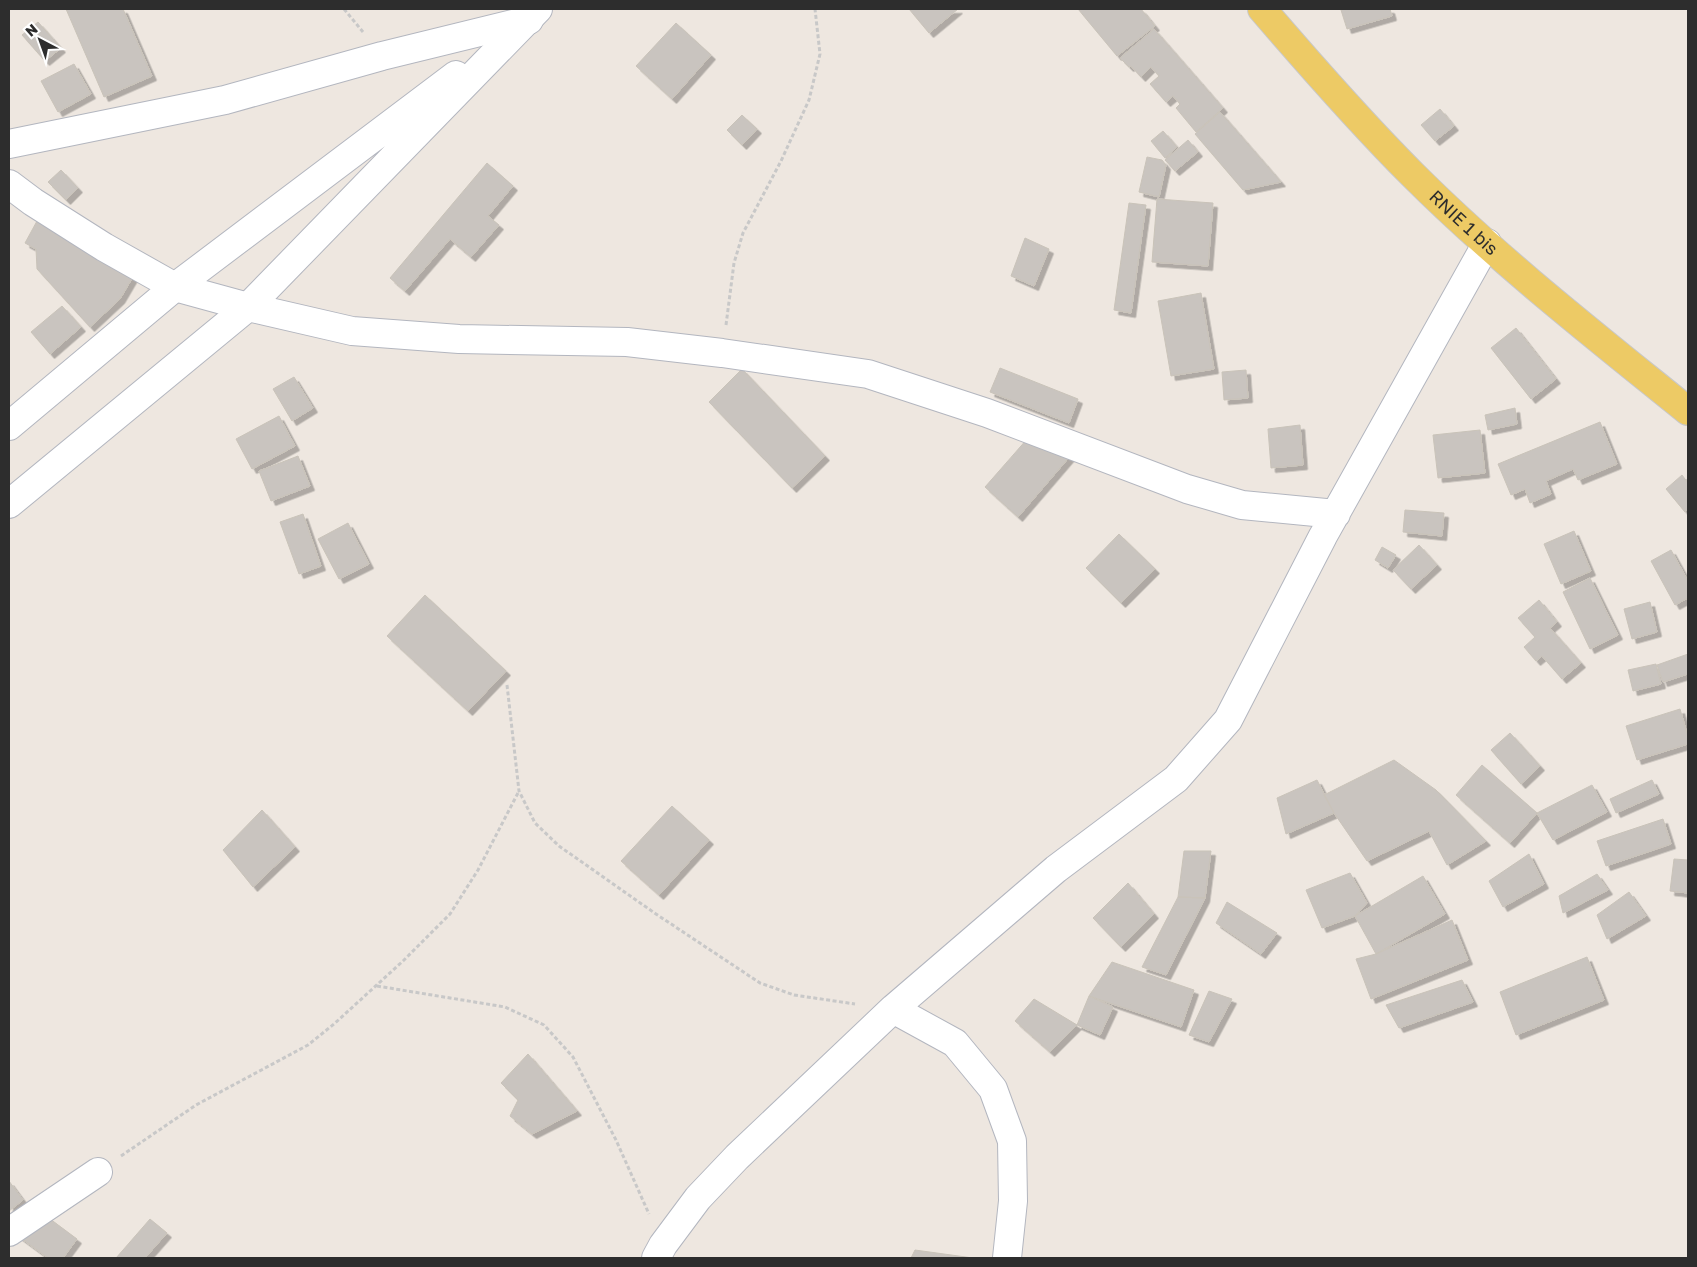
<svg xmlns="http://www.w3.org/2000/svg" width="1697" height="1267" font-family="'Golos Text',sans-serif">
  <defs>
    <filter id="shadow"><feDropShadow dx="4.5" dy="4.5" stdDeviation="0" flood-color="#0004"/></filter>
  </defs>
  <rect width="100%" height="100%" fill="#eee7e0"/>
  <path fill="#c9c4bf" stroke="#c9c3b9" filter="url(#shadow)" d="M66,9h57l29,67 -48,21z
    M909,9h49l-29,24z
    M1078,9h63l14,17 -38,30z
    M1345,9h45l2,7 -45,13 -6,-19z
    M38,22l23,26 -16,13 -23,-26z
    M676,23l35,32 -39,44 -36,-33z
    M1154,29l69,79 -27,24 -20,-24 4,-4 -7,-8 -7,6 -16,-18 9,-8 -8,-9 -10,10 -10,-11 -2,1 -9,-9z
    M74,64l17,30 -33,18 -17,-31z
    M1440,109l14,17 -19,15 -14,-16z
    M1220,112l61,70 -38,8 -48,-56z
    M742,115l15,14 -15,16 -15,-15z
    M1163,131l14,16 -12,11 -14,-17z
    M1188,140l10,12 -23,19 -10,-11z
    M1147,157l15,3 4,5 -7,32 -20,-5z
    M487,163l26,23 -25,30 11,9 -28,32 -21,-18 -45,52 -15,-13z
    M61,170l17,18 -12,12 -18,-18z
    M1157,199l56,4 -5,63 -56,-4z
    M1129,203l17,2 -15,108 -17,-3z
    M37,221l97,54 -14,24 -30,28 -53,-58 -1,-20 -11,-6z
    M1025,238l24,11 -15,37 -23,-10z
    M1201,293l13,76 -43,7 -13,-75z
    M62,306l19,21 -31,27 -19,-22z
    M1516,328l40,51 -25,20 -40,-51z
    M1000,368l78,31 -9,24 -79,-31z
    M742,369l83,87 -33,32 -83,-86z
    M1246,370l2,28 -24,2 -2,-28z
    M294,377l19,31 -21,13 -19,-32z
    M1515,408l2,16 -29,6 -3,-15z
    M279,416l16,30 -43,23 -16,-30z
    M1600,422l17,42 -39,16 -5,-11 -27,12 5,13 -21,9 -5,-14 -14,6 -13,-31z
    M1300,425l3,40 -32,3 -3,-39z
    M1480,430l5,43 -47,5 -5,-43z
    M1028,438l44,16 -54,63 -33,-30z
    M298,456l12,30 -39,15 -12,-30z
    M1682,475l6,8v26l-3,3 -19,-23z
    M1405,510l39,3 -2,23 -39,-4z
    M303,514l18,52 -22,8 -19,-52z
    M348,523l21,41 -30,15 -21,-40z
    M1574,531l17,40 -30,13 -17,-40z
    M1119,534l36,35 -34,34 -35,-35z
    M1419,545l18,20 -26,24 -18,-19z
    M1382,547l14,8 -8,13 -13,-8z
    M1671,550l17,31v17l-13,7 -24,-44z
    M1590,578l28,57 -28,14 -27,-57z
    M425,595l81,76 -38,40 -81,-75z
    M1539,600l18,22 -7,6 31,35 -19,16 -20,-23 -6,5 -12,-14 11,-10 -17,-19z
    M1650,602l7,30 -25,7 -8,-30z
    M1688,654v20l-25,8 -6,-17z
    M1656,664l5,20 -28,7 -5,-21z
    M1680,709l8,28v7l-51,16 -11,-34z
    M1510,733l30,33 -19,18 -30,-34z
    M1394,760l42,30 50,51 -39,24 -18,-34 -62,30 -33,-48 -10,-18z
    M1482,765l55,48 -27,30 -54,-48z
    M1317,780l17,33 -48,21 -9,-36z
    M1652,780l7,14 -43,19 -6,-14z
    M1592,785l15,27 -54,28 -16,-27z
    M672,806l37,34 -50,55 -38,-34z
    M262,810l33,37 -42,40 -30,-37z
    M1663,819l8,25 -65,22 -9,-25z
    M1184,851h27l-6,47 -27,-1z
    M1529,854l15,30 -41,23 -14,-26z
    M1674,859l14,1v33l-18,-2z
    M1350,873l17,30 -12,13 -33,12 -16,-38z
    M1597,874l11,16 -45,23 -4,-17z
    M1423,876l22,38 -69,40 -21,-38z
    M1128,883l26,31 -33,33 -28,-29z
    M1629,892l17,24 -39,23 -10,-24z
    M1178,897l27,1 -39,77 -24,-8z
    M1227,902l50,31 -16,21 -45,-31z
    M1452,920l16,40 -97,39 -15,-40 20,-5z
    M1587,957l17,43 -88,35 -16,-43z
    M1112,962l82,28 -13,37 -92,-31z
    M1462,980l11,22 -74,26 -13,-23z
    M1209,991l23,8 -23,43 -20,-7z
    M1089,996l24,11 -13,28 -23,-10z
    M1034,999l43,26 -27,27 -35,-31z
    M528,1054l49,57 -45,23 -22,-18 8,-16 -17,-17z
    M9,1181l14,19 -14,11z
    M30,1204l47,35 -14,19h-15l-38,-28z
    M150,1219l17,14 -22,25h-29z
    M915,1250l58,8h-62z"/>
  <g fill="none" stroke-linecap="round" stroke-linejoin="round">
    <g stroke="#b3b6bf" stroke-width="30">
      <path id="minor" d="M9,144l216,-44 157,-44 147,-36
        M9,184l24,18 71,45 71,40 73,20 104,24 107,8 168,3 95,11 146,21 119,39 200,76 55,16 94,9
        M893,1009l62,34 38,46 19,52 1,60 -6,57
        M9,1232l89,-60
        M656,1258l7,-13 35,-47 39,-41 156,-148 163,-140 120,-90 52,-59 95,-184 164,-293"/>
    </g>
    <g stroke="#b3b6bf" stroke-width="30">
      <path id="secondary" d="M9,426l166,-139 281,-212
        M9,504l239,-197 290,-298"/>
    </g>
    <g stroke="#c8c8c8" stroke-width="30">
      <g id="primary">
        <path id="s1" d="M1262,9c49,57 97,112 150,165 86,86 182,161 276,237"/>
      </g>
    </g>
    <path stroke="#c8c8c8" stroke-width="3" stroke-dasharray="4 2.5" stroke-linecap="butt" d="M344,9l19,23
      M726,325l8,-62 9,-30 38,-72 28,-61 11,-46 -5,-45
      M507,685l12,106 16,32 24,23 97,68 104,69 34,12 61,9
      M377,986l128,21 39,18 29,32 43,83 33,74
      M121,1156l75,-51 112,-60 26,-21 69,-63 47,-47 28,-44 41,-79"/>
    <use href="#minor" stroke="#fff" stroke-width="28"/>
    <use href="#secondary" stroke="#fff" stroke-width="28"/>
    <use href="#primary" stroke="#edca65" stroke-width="28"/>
  </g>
  <g text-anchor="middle" stroke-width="5" stroke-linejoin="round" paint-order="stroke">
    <g font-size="18" fill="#2d2d2d" stroke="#fff">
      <text dy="6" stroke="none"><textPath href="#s1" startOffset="294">RNIE 1 bis</textPath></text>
    </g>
  </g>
  <rect width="1697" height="1267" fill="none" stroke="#2d2d2d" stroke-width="20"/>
  <g transform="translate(40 40) rotate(319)" stroke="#ffffff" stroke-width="4" paint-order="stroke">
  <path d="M0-4L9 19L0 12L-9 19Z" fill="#2d2d2d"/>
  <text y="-8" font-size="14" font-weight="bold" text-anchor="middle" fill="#2d2d2d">N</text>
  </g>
</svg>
